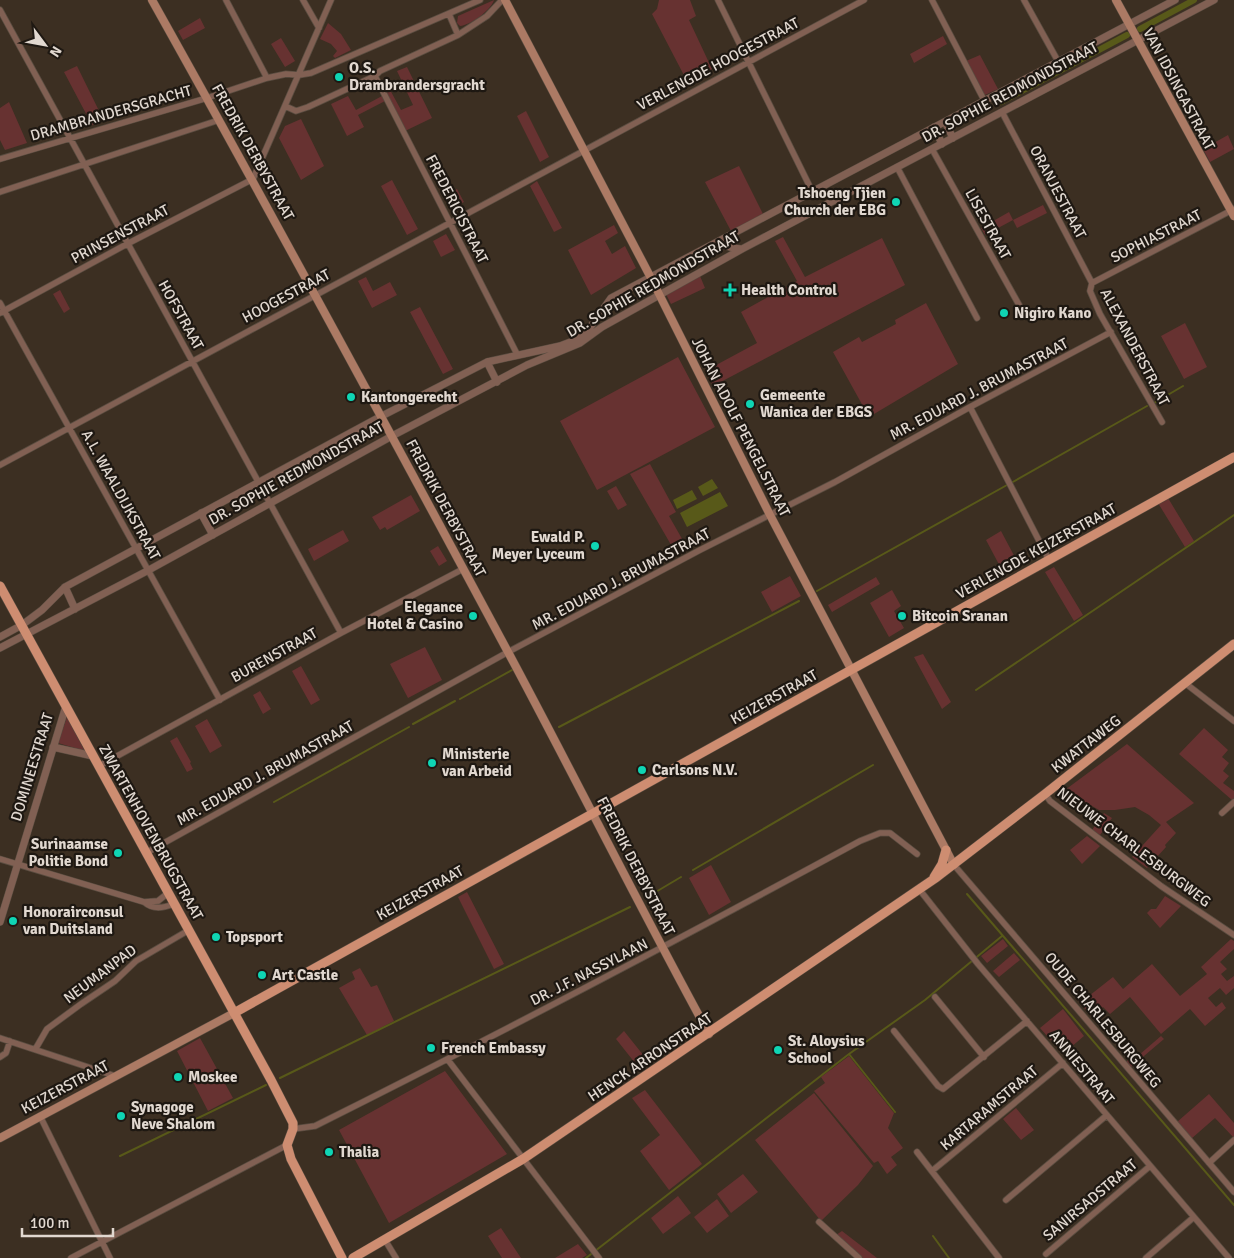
<svg xmlns="http://www.w3.org/2000/svg" width="1234" height="1258" font-family="Signika,sans-serif">
  <rect width="100%" height="100%" fill="#3c2f22"/>
  <path fill="#673231" d="M494,0c-3,10 -23,25 -34,26l-3,-3 1,-7z
    M659,0h31l6,16 -7,4 23,49 -24,14 -36,-69 5,-5z
    M200,18l5,10 -22,12 -5,-9z
    M328,23l13,11 10,16 -16,8 -2,-2 4,-5 -6,-7 -11,-5z
    M943,36l4,8 -33,19 -4,-9z
    M281,38l14,23 -10,6 -14,-23z
    M980,55l18,34 -13,6 -3,-3 -16,-31z
    M77,66l27,55 -12,4 -28,-53z
    M407,67l25,51 -27,13 -21,-41 5,-2 12,22 12,-5 -16,-34z
    M348,96l8,14 26,-14 3,5 -27,14 6,12 -17,9 -16,-32z
    M9,102l18,41 -22,7 -5,-10v-32z
    M526,111l23,46 -9,5 -23,-46z
    M301,119l23,47 -23,14 -22,-42 6,-12z
    M1228,135l6,14 -24,13 -7,-13z
    M739,166l24,48 -32,17 -26,-49z
    M392,180l26,49 -11,6 -26,-49z
    M537,181l25,47 -8,4 -24,-46z
    M457,189l7,13 -13,7 -7,-13z
    M1043,205l4,8 -30,15 -4,-8z
    M1009,212l4,8 -28,15 -4,-7z
    M614,225l4,8 -13,8 7,13 13,-8 11,22 -45,27 -23,-45z
    M446,234l9,16 -14,7 -8,-16z
    M783,237l22,40 77,-39 23,47 -192,101 -8,-15 52,-28 -16,-31 56,-31 -22,-40z
    M700,276l5,12 -34,16 -5,-10z
    M366,277l7,14 17,-9 7,13 -25,13 -14,-27z
    M60,290l10,19 -6,4 -11,-19z
    M926,303l32,61 -89,53 -36,-65 26,-15 3,5 34,-18 -1,-4z
    M420,307l33,62 -10,5 -33,-62z
    M1185,323l22,44 -23,12 -23,-43z
    M678,357l37,70 -118,63 -37,-69z
    M650,464l26,48 -7,4 16,28 -11,6 -44,-76z
    M616,486l11,19 -9,5 -11,-19z
    M411,495l9,16 -33,19 -2,-3 -5,3 -8,-13z
    M1168,498l26,43 -9,6 -27,-44z
    M343,530l6,11 -35,20 -6,-12z
    M1001,531l17,32 -15,9 -17,-32z
    M438,546l9,15 -8,5 -9,-15z
    M1054,567l29,48 -9,6 -29,-49z
    M790,576l11,20 -29,16 -11,-20z
    M876,577l4,7 -48,28 -4,-7z
    M892,590l9,16 -7,5 10,17 -15,9 -19,-34z
    M425,647l17,33 -34,18 -18,-34z
    M923,654l28,48 -9,7 -28,-52z
    M301,666l19,34 -9,5 -19,-34z
    M260,691l11,18 -8,5 -10,-19z
    M67,717l18,34 -27,-8z
    M207,719l15,27 -12,7 -15,-27z
    M1204,728l24,22 -6,7 7,6 -6,8 6,5 -6,7 11,8v7l-2,2 -53,-46z
    M177,737l14,25 -1,1 3,6 -6,3 -17,-31z
    M1127,744l67,59 -28,19 10,11 -11,12 1,2 -19,21 -15,-11 29,-32 -12,-10 -14,-8 -20,3h-16l-14,-8 -3,4 -17,-16z
    M1104,813l8,5 -12,17 -8,-5z
    M1087,836l13,10 -18,18 -12,-14z
    M711,865l20,37 -22,13 -20,-37z
    M467,892l37,72 -10,5 -36,-72z
    M1165,896l16,10 -21,22 -13,-15 4,-4h5z
    M1003,939l5,7 -21,17 -6,-7z
    M1231,939l3,2v8l-14,13 7,7 -6,5 6,7 7,-5v12l-8,7 -6,-7 -12,10 8,9 6,-5 4,6 -21,18 -15,-17 -29,25 -31,-37 -20,17 -7,-7 -11,10 -12,-14 33,-26 10,12 29,-25 28,32 27,-22 -6,-7z
    M1014,953l6,7 -21,17 -6,-6z
    M360,968l11,19 6,-2 17,36 -27,14 -28,-47 16,-9 -3,-7z
    M1063,1009l21,27 -21,18 -23,-26z
    M624,1031l24,30 -9,7 -23,-29z
    M1161,1036l3,3 -33,28 -5,-5 4,-3 2,2z
    M200,1038l33,60 -25,13 -31,-60z
    M849,1056l45,57 -6,15 15,20 -12,9 6,8 -10,9 -9,-13 -4,2 -60,-72 11,-8 -4,-6z
    M445,1071l62,83 -118,69 -50,-93z
    M645,1090l57,74 -33,26 -29,-39 20,-16 -28,-37z
    M814,1093l59,73 -15,19 -37,36 -66,-81z
    M1209,1094l25,29v15l-19,-20 -24,21 -14,-17z
    M1016,1108l18,22 -13,10 -18,-21z
    M743,1174l15,18 -27,21 -14,-19z
    M678,1196l13,17 -28,21 -12,-16z
    M717,1199l12,17 -22,17 -13,-16z
    M501,1228l20,30h-19l-14,-22z
    M842,1231l35,27h-14l-27,-23z
    M578,1244l9,11 -5,3h-27z"/>
  <path fill="#585919" d="M712,479l6,9 -15,8 -5,-9z
    M692,490l5,9 -20,10 -4,-9z
    M720,492l8,14 -41,21 -7,-14z"/>
  <g fill="none" stroke-linecap="round" stroke-linejoin="round">
    <path stroke="#585919" stroke-width="2" d="M1154,403l29,-17
      M1011,483l136,-77
      M817,591l190,-106
      M976,690l258,-175
      M460,699l52,-29
      M413,724l42,-23
      M559,727l240,-126
      M274,802l135,-75
      M693,870l180,-105
      M967,894l267,311
      M649,896l32,-19
      M849,1054l46,58
      M280,1078l350,-171
      M120,1156l146,-71
      M933,1236l16,22
      M586,1258l263,-204 76,-54 77,-64"/>
    <path stroke="#585919" stroke-width="6" d="M1140,29l54,-29
      M1001,102l126,-67"/>
    <g stroke="#5a4d41" stroke-width="7">
      <path id="minor" d="M226,0l41,78
        M303,0l16,28
        M718,0l94,191
        M932,0l52,100
        M1024,0l35,63
        M0,10l341,623
        M449,14l9,21
        M375,76l142,278
        M285,106l11,5 12,-4 67,-31 5,-5 78,-36 29,-19 15,-16
        M1002,112l90,171
        M932,149l91,163
        M0,159l207,-61 60,-20 19,-4 13,1 12,-2 169,-73
        M897,167l80,151
        M0,192l219,-72
        M1092,283l142,-74
        M1092,283l-2,8 10,23 62,108
        M0,303l220,397
        M0,313l127,-69 126,-65 78,-179
        M970,407l79,153
        M0,465l864,-465
        M1185,683l49,38
        M99,766l242,-133 122,-64
        M1045,794l5,7 111,85 73,49
        M1222,813l12,-11
        M146,853l362,-201 192,-102 135,-68 135,-75 141,-75
        M0,859l144,43c9,8 19,6 30,2
        M954,865l280,327
        M919,889l59,75 251,294
        M144,902l14,-1 10,-8
        M935,997l49,60
        M894,1031l44,55 5,3 84,-68
        M0,1038l115,38
        M36,1048l11,-19 34,-25 34,-23 21,-20 53,-31
        M0,1057l6,-4 4,-12
        M448,1060l151,198
        M40,1116l70,142
        M293,1129l22,-3c184,-92 365,-187 545,-285l20,-8h10l27,21
        M917,1152l82,106
        M1209,1163l25,-23
        M932,1171l131,-108
        M1006,1200l101,-85
        M819,1222l40,36
        M385,1240l11,18
        M1046,1254l104,-88
        M71,1258l216,-113
        M1146,1258l48,-41"/>
    </g>
    <g stroke="#5a4d41" stroke-width="8">
      <path id="tertiary" d="M945,122l8,16
        M934,127l8,17
        M723,239l3,7 7,2 8,1
        M487,362l10,20
        M201,513l12,22
        M65,587l10,22
        M0,637l22,-12 20,-15 23,-23 311,-168 111,-57 73,-16 13,-5 16,-12 22,-31 564,-298
        M0,648l147,-77 245,-135 135,-71 53,-22 22,-16 140,-78 472,-249
        M53,747l40,9
        M0,922l66,-216"/>
    </g>
    <g stroke="#5a4d41" stroke-width="9">
      <path id="secondary" d="M152,0c121,216 239,434 356,652 68,127 132,256 201,382
        M505,0l146,278 119,237 184,350
        M1116,0l118,216
        M0,1138l234,-125"/>
    </g>
    <g stroke="#5a4d41" stroke-width="10">
      <path id="primary" d="M0,586l271,494 22,43v6l-6,16 4,14 51,99
        M934,877l8,-13 4,-14
        M234,1013l1000,-556
        M353,1258l170,-99 414,-282 108,-83 189,-150"/>
    </g>
    <use href="#minor" stroke="#816053" stroke-width="5.5"/>
    <use href="#tertiary" stroke="#816053" stroke-width="7"/>
    <use href="#secondary" stroke="#ac7a64" stroke-width="8"/>
    <use href="#primary" stroke="#ce8d71" stroke-width="9"/>
  </g>
  <g fill="#0fd5b4" stroke="#1e1812" stroke-width="2">
    <circle cx="339" cy="77" r="5"/>
    <circle cx="896" cy="202" r="5"/>
    <path d="M727.5 282.5h5v5h5v5h-5v5h-5v-5h-5v-5h5z"/>
    <circle cx="1004" cy="313" r="5"/>
    <circle cx="351" cy="397" r="5"/>
    <circle cx="750" cy="404" r="5"/>
    <circle cx="595" cy="546" r="5"/>
    <circle cx="473" cy="616" r="5"/>
    <circle cx="902" cy="616" r="5"/>
    <circle cx="432" cy="763" r="5"/>
    <circle cx="642" cy="770" r="5"/>
    <circle cx="118" cy="853" r="5"/>
    <circle cx="13" cy="921" r="5"/>
    <circle cx="216" cy="937" r="5"/>
    <circle cx="262" cy="975" r="5"/>
    <circle cx="431" cy="1048" r="5"/>
    <circle cx="778" cy="1050" r="5"/>
    <circle cx="178" cy="1077" r="5"/>
    <circle cx="121" cy="1116" r="5"/>
    <circle cx="329" cy="1152" r="5"/>
  </g>
  <g text-anchor="middle" stroke-width="4.5" stroke-linejoin="round" paint-order="stroke">
    <g font-size="15" fill="#e1d8d0" stroke="#1e1812">
      <text transform="translate(718 64) rotate(-28)" y="5">VERLENGDE HOOGESTRAAT</text>
      <text transform="translate(1179 89) rotate(62)" y="5">VAN IDSINGASTRAAT</text>
      <text transform="translate(1010 92) rotate(-28)" y="5">DR. SOPHIE REDMONDSTRAAT</text>
      <text transform="translate(111 113) rotate(-16)" y="5">DRAMBRANDERSGRACHT</text>
      <text transform="translate(253 152) rotate(61)" y="5">FREDRIK DERBYSTRAAT</text>
      <text transform="translate(1058 192) rotate(62)" y="5">ORANJESTRAAT</text>
      <text transform="translate(457 209) rotate(63)" y="5">FREDERICISTRAAT</text>
      <text transform="translate(988 224) rotate(61)" y="5">LISESTRAAT</text>
      <text transform="translate(120 234) rotate(-28)" y="5">PRINSENSTRAAT</text>
      <text transform="translate(1156 236) rotate(-27)" y="5">SOPHIASTRAAT</text>
      <text transform="translate(653 284) rotate(-30)" y="5">DR. SOPHIE REDMONDSTRAAT</text>
      <text transform="translate(286 296) rotate(-28)" y="5">HOOGESTRAAT</text>
      <text transform="translate(181 315) rotate(61)" y="5">HOFSTRAAT</text>
      <text transform="translate(1135 347) rotate(62)" y="5">ALEXANDERSTRAAT</text>
      <text transform="translate(979 389) rotate(-28)" y="5">MR. EDUARD J. BRUMASTRAAT</text>
      <text transform="translate(741 427) rotate(63)" y="5">JOHAN ADOLF PENGELSTRAAT</text>
      <text transform="translate(296 473) rotate(-29)" y="5">DR. SOPHIE REDMONDSTRAAT</text>
      <text transform="translate(121 495) rotate(61)" y="5">A.L. WAALDIJKSTRAAT</text>
      <text transform="translate(446 508) rotate(62)" y="5">FREDRIK DERBYSTRAAT</text>
      <text transform="translate(1036 551) rotate(-29)" y="5">VERLENGDE KEIZERSTRAAT</text>
      <text transform="translate(621 579) rotate(-28)" y="5">MR. EDUARD J. BRUMASTRAAT</text>
      <text transform="translate(274 655) rotate(-29)" y="5">BURENSTRAAT</text>
      <text transform="translate(774 697) rotate(-29)" y="5">KEIZERSTRAAT</text>
      <text transform="translate(1086 744) rotate(-38)" y="5">KWATTAWEG</text>
      <text transform="translate(32 767) rotate(-73)" y="5">DOMINEESTRAAT</text>
      <text transform="translate(265 773) rotate(-29)" y="5">MR. EDUARD J. BRUMASTRAAT</text>
      <text transform="translate(151 832) rotate(61)" y="5">ZWARTENHOVENBRUGSTRAAT</text>
      <text transform="translate(1134 847) rotate(37)" y="5">NIEUWE CHARLESBURGWEG</text>
      <text transform="translate(636 866) rotate(63)" y="5">FREDRIK DERBYSTRAAT</text>
      <text transform="translate(420 893) rotate(-29)" y="5">KEIZERSTRAAT</text>
      <text transform="translate(589 972) rotate(-27)" y="5">DR. J.F. NASSYLAAN</text>
      <text transform="translate(100 974) rotate(-37)" y="5">NEUMANPAD</text>
      <text transform="translate(1103 1020) rotate(50)" y="5">OUDE CHARLESBURGWEG</text>
      <text transform="translate(650 1057) rotate(-34)" y="5">HENCK ARRONSTRAAT</text>
      <text transform="translate(1082 1067) rotate(50)" y="5">ANNIESTRAAT</text>
      <text transform="translate(65 1087) rotate(-28)" y="5">KEIZERSTRAAT</text>
      <text transform="translate(989 1108) rotate(-40)" y="5">KARTARAMSTRAAT</text>
      <text transform="translate(1090 1200) rotate(-40)" y="5">SANIRSADSTRAAT</text>
    </g>
    <g font-size="15" font-weight="bold" fill="#e1d8d0" stroke="#1e1812" text-anchor="start">
      <text x="349" y="73">O.S.<tspan x="349" dy="17">Drambrandersgracht</tspan></text>
      <text x="886" y="198" text-anchor="end">Tshoeng Tjien<tspan x="886" dy="17">Church der EBG</tspan></text>
      <text x="741" y="295">Health Control</text>
      <text x="1014" y="318">Nigiro Kano</text>
      <text x="760" y="400">Gemeente<tspan x="760" dy="17">Wanica der EBGS</tspan></text>
      <text x="361" y="402">Kantongerecht</text>
      <text x="585" y="542" text-anchor="end">Ewald P.<tspan x="585" dy="17">Meyer Lyceum</tspan></text>
      <text x="463" y="612" text-anchor="end">Elegance<tspan x="463" dy="17">Hotel &amp; Casino</tspan></text>
      <text x="912" y="621">Bitcoin Sranan</text>
      <text x="442" y="759">Ministerie<tspan x="442" dy="17">van Arbeid</tspan></text>
      <text x="652" y="775">Carlsons N.V.</text>
      <text x="108" y="849" text-anchor="end">Surinaamse<tspan x="108" dy="17">Politie Bond</tspan></text>
      <text x="23" y="917">Honorairconsul<tspan x="23" dy="17">van Duitsland</tspan></text>
      <text x="226" y="942">Topsport</text>
      <text x="272" y="980">Art Castle</text>
      <text x="788" y="1046">St. Aloysius<tspan x="788" dy="17">School</tspan></text>
      <text x="441" y="1053">French Embassy</text>
      <text x="188" y="1082">Moskee</text>
      <text x="131" y="1112">Synagoge<tspan x="131" dy="17">Neve Shalom</tspan></text>
      <text x="339" y="1157">Thalia</text>
    </g>
  </g>
  <g transform="translate(45 45) rotate(122)" stroke="#1e1812" stroke-width="4" paint-order="stroke">
  <path d="M0-4L9 19L0 12L-9 19Z" fill="#e1d8d0"/>
  <text y="-8" font-size="14" font-weight="bold" text-anchor="middle" fill="#e1d8d0">N</text>
  </g>
  <path d="M22 1228v8h91v-8" fill="none" stroke="#e1d8d0" stroke-width="2.5"/>
  <text x="30" y="1228" font-size="15" fill="#e1d8d0" stroke="#1e1812" stroke-width="4" paint-order="stroke">100 m</text>
</svg>
